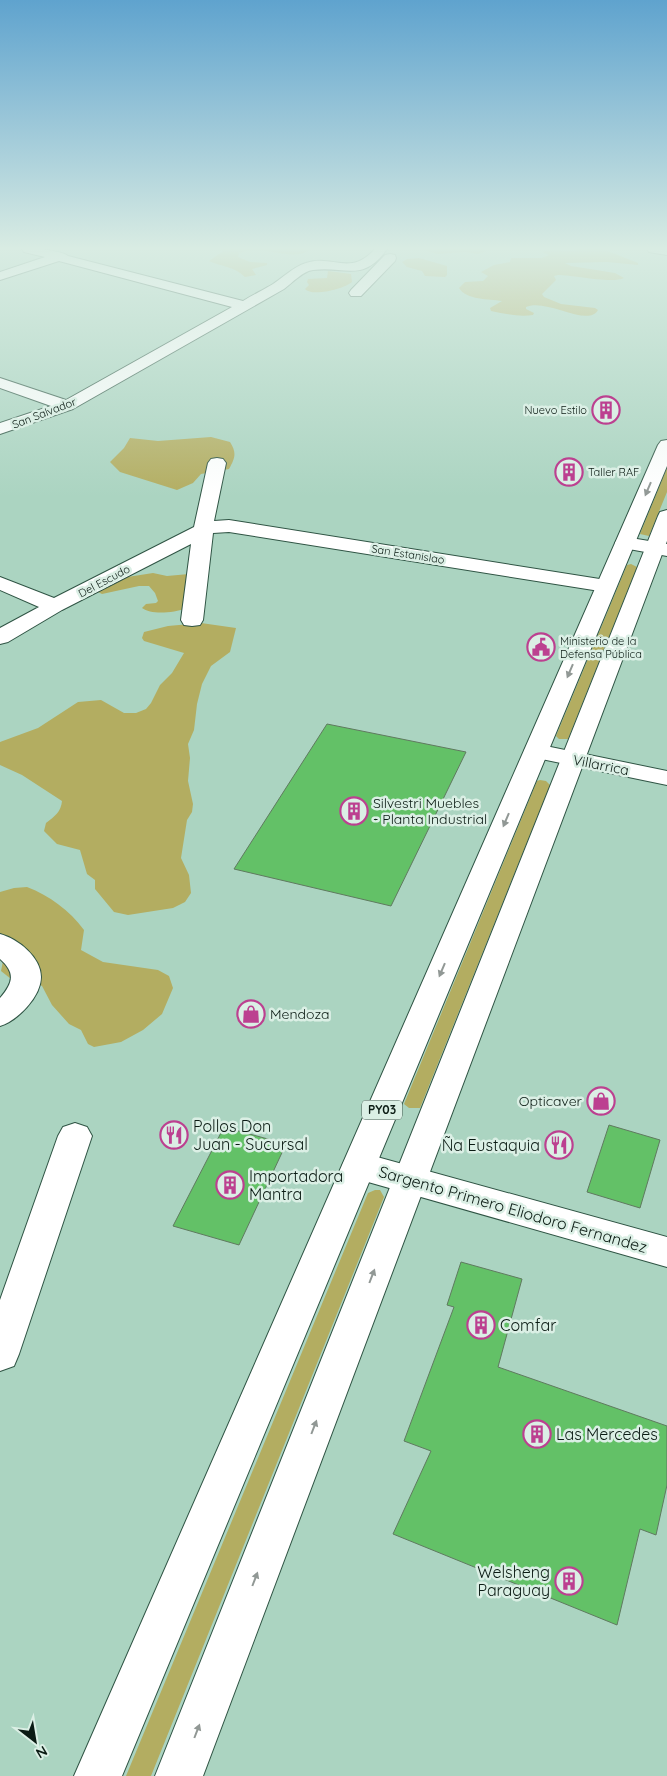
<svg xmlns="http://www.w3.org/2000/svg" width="667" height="1776" font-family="Quicksand,sans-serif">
  <rect width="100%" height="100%" fill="#abd4c1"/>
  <path fill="#b3ad61" d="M219,249h92c-13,11 -36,2 -52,1 -7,-1 -14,1 -20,3l-1,4 12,5 17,1v2l-15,4 4,6 -11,2c-11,-11 -23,-10 -36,-16l13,-9v-2z
    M420,249h65l1,2 -8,3 -13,-2 -27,2z
    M579,249h24l35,14v2l-31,-3 -42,1 6,3 44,7 9,5c-12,6 -50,-3 -66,-3l-4,1 2,4 -14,14 2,3 17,7 34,4 3,2c-10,18 -51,-12 -72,-3v2l8,4 -1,2c-14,2 -28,-1 -42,-4l-1,-3 12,-7c-13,-2 -36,-1 -43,-13l6,-6 18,-1 5,-5 -7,-4 13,-7 16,-3 1,-4h31l7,-3 -7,-3c12,-5 24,1 37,-3z
    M419,258l28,8v9l-2,2 -20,-1 -3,-5 -15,-4 -5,-5 5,-3z
    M328,271l23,3 1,8c-8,7 -40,15 -47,7l4,-4 -2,-3 1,-3 19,-1z
    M211,437l19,5c7,11 5,16 -1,27l-28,5 -8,9 -16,7 -57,-18 -10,-10 14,-14 6,-10 28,3z
    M667,468v24l-18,44 -9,-2z
    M631,564l6,3 -69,172h-9l-3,-3 71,-171z
    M153,573l14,3 22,-2 16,19 1,5c-10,12 -51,20 -64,10l4,-4 10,-1 2,-2 -3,-8 -6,-7h-10l-37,8 -6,-3 25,-13z
    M201,623l35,5 -6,24 -19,14 -9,18 -5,20 -3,26 -6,14 2,14 -2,23 5,23 -1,8 -5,8 -6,38 8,17 2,18 -6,9 -12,6 -45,7 -14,-3 -19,-23v-9l-8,-6 -7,-24 -23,-6 -13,-13 2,-8c9,-7 15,-11 16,-22l-40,-26 -22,-10v-23l38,-14 40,-26 23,-2 23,13h12l10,-4 5,-6 9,-18 12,-12 12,-20 -40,-12 -2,-3 2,-6 24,-6z
    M540,780l6,1 4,4 -130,323h-11l-5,-4 133,-323z
    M27,887c23,9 42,23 57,43l-3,20 22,12 55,8 11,6 4,12 -11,26 -19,16 -22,12 -27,5 -6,-3 -7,-14 -12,-6 -17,-19 -10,-19 -6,-3 -25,-4 -10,-8 2,-10 -3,-19v-50l14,-4z
    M375,1190h5l4,7 -233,579h-25l242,-583z"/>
  <path fill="#63c167" stroke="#5f7a5f" d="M327,724l139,28 -75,154 -157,-37z
    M609,1125l51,15 -20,68 -53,-16z
    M224,1127l62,17 -47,101 -66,-19z
    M461,1262l61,17 -24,88 169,59v59l-11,50 -16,-6 -23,96 -224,-91 38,-83 -27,-10 50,-134 -7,-2z"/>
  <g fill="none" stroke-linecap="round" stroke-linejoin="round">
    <g stroke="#2f5444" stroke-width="2">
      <path id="minor" d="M22,249c10,-1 39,1 46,7l175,45c10,-6 20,-11 30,-17 11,-7 20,-17 33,-21 27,-9 44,14 69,-14h12c-24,34 -41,17 -74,21 -10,1 -21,13 -29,19l-211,120 -73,25v-11l51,-17 -51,-18v-10l66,22 166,-93 -173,-46 -59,19v-8l45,-15 -21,-5z
        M647,249h20v6l-18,-3z
        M390,254l5,1 1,3 -1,3 -34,35h-10l-2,-3 2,-3 34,-35z
        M217,458l6,1 3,4 -12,58 15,-1 377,60 7,2 3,4 -3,4 -7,2 -377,-60 -16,1 -10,87 -3,5 -8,1 -8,-1 -3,-5 10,-76 -129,66 -54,32 -8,2v-16l39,-21 -39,-17v-13l54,21 140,-71 14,-64 3,-4z
        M536,744l131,27v14l-140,-29 -3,-5 3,-5z
        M0,934c18,5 41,23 41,43 0,20 -24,44 -41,49v-28c13,-15 16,-25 0,-39z
        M75,1123l12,4 5,9 -73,218 -5,12 -14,5v-71l58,-164 5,-9z
        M359,1152l308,85v30l-320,-91 -5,-10 5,-10z"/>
    </g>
    <g stroke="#2f5444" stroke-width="2">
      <path id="secondary" d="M625,537l42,7v12l-49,-9 -3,-4 3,-4z"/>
    </g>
    <g stroke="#2f5444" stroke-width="2">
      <path id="trunk" d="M667,440v26l-545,1310h-48l584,-1331 3,-4z
        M667,510v31l-464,1235h-48l503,-1260 2,-4z"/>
    </g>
    <use href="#minor" fill="#fff" fill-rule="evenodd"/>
    <use href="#secondary" fill="#fff" fill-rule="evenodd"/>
    <use href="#trunk" fill="#fff" fill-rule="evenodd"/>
  </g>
  <defs><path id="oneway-solid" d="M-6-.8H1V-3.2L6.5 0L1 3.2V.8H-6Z" transform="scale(1.25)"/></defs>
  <g fill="#919895">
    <use href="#oneway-solid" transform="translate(648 489) rotate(113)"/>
    <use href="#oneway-solid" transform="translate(570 671) rotate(113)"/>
    <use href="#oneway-solid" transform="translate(506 820) rotate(113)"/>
    <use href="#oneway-solid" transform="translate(442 970) rotate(113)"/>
    <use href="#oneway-solid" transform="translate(372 1276) rotate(-69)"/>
    <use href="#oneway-solid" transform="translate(314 1427) rotate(-69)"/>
    <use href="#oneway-solid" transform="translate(255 1579) rotate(-69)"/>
    <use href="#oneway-solid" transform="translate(197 1731) rotate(-69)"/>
  </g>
  <linearGradient id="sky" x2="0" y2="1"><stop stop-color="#5fa3ce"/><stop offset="0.5" stop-color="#d9ece3"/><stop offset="1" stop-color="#d9ece3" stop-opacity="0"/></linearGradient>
  <rect width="667" height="497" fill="url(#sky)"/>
  <defs>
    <g id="building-ring" transform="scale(1.4375)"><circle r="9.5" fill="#dbefe5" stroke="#bc4090" stroke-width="1.5"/><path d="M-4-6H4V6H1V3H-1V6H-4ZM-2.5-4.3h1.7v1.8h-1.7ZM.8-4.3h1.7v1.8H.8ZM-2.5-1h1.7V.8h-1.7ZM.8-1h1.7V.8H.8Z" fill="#bc4090"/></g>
    <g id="civic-ring" transform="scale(1.4375)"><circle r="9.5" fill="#dbefe5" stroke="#bc4090" stroke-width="1.5"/><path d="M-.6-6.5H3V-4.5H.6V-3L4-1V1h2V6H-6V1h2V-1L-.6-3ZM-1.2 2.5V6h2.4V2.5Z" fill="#bc4090"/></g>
    <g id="shop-ring" transform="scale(1.4375)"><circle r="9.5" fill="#dbefe5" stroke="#bc4090" stroke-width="1.5"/><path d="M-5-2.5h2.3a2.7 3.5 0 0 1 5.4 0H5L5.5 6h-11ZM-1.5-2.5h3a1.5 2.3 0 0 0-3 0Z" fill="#bc4090"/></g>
    <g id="restaurant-ring" transform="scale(1.4375)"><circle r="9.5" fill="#dbefe5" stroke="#bc4090" stroke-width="1.5"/><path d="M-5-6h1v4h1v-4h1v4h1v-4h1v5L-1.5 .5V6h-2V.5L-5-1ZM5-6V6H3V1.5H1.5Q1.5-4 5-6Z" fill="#bc4090"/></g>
  </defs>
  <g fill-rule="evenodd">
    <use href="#building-ring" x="606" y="410"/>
    <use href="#building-ring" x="569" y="472"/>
    <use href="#civic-ring" x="541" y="647"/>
    <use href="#building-ring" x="354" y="811"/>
    <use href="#shop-ring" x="251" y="1014"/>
    <use href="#shop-ring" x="601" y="1101"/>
    <use href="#restaurant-ring" x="174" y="1135"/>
    <use href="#restaurant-ring" x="559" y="1145"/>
    <use href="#building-ring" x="230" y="1185"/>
    <use href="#building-ring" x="481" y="1325"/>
    <use href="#building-ring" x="537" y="1434"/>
    <use href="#building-ring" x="569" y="1581"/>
  </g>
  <g text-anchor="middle" stroke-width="5" stroke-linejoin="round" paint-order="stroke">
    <g font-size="11" fill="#0b1b14" stroke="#dbefe5" text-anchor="start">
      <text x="587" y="414" text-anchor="end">Nuevo Estilo</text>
      <text x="588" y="476">Taller RAF</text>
      <text x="560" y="645">Ministerio de la<tspan x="560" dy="13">Defensa Pública</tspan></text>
    </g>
    <g font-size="11" fill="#0b1b14" stroke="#dbefe5">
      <text transform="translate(44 413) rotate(-21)" y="4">San Salvador</text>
      <text transform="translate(408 554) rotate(9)" y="4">San Estanislao</text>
      <text transform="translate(104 581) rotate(-28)" y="4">Del Escudo</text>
    </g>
    <rect fill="#dbefe5" stroke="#495b53" stroke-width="1" x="362" y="1100.5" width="40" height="19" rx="4"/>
    <g font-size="12" font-weight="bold" fill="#0b1b14">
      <text x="382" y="1114">PY03</text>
    </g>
    <g font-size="14" fill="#0b1b14" stroke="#dbefe5">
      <text transform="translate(601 765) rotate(11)" y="5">Villarrica</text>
    </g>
    <g font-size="14" fill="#0b1b14" stroke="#dbefe5" text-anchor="start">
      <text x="373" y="808">Silvestri Muebles<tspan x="373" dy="16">- Planta Industrial</tspan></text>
      <text x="270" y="1019">Mendoza</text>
      <text x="582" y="1106" text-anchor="end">Opticaver</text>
    </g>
    <g font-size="16" fill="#0b1b14" stroke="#dbefe5" text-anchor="start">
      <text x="193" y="1132">Pollos Don<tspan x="193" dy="18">Juan - Sucursal</tspan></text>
      <text x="540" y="1151" text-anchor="end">Ña Eustaquia</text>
      <text x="249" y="1182">Importadora<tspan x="249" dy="18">Mantra</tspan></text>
      <text x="500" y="1331">Comfar</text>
      <text x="556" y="1440">Las Mercedes</text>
      <text x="550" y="1578" text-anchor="end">Welsheng<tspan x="550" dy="18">Paraguay</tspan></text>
    </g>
    <g font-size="16" fill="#0b1b14" stroke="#dbefe5">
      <text transform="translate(513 1209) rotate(16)" y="6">Sargento Primero Eliodoro Fernandez</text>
    </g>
  </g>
  <g transform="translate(35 1741) rotate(149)" stroke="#dbefe5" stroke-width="4" paint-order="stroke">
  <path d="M0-4L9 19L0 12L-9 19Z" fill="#0b1b14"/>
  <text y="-8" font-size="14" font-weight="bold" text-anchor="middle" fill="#0b1b14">N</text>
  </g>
</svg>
